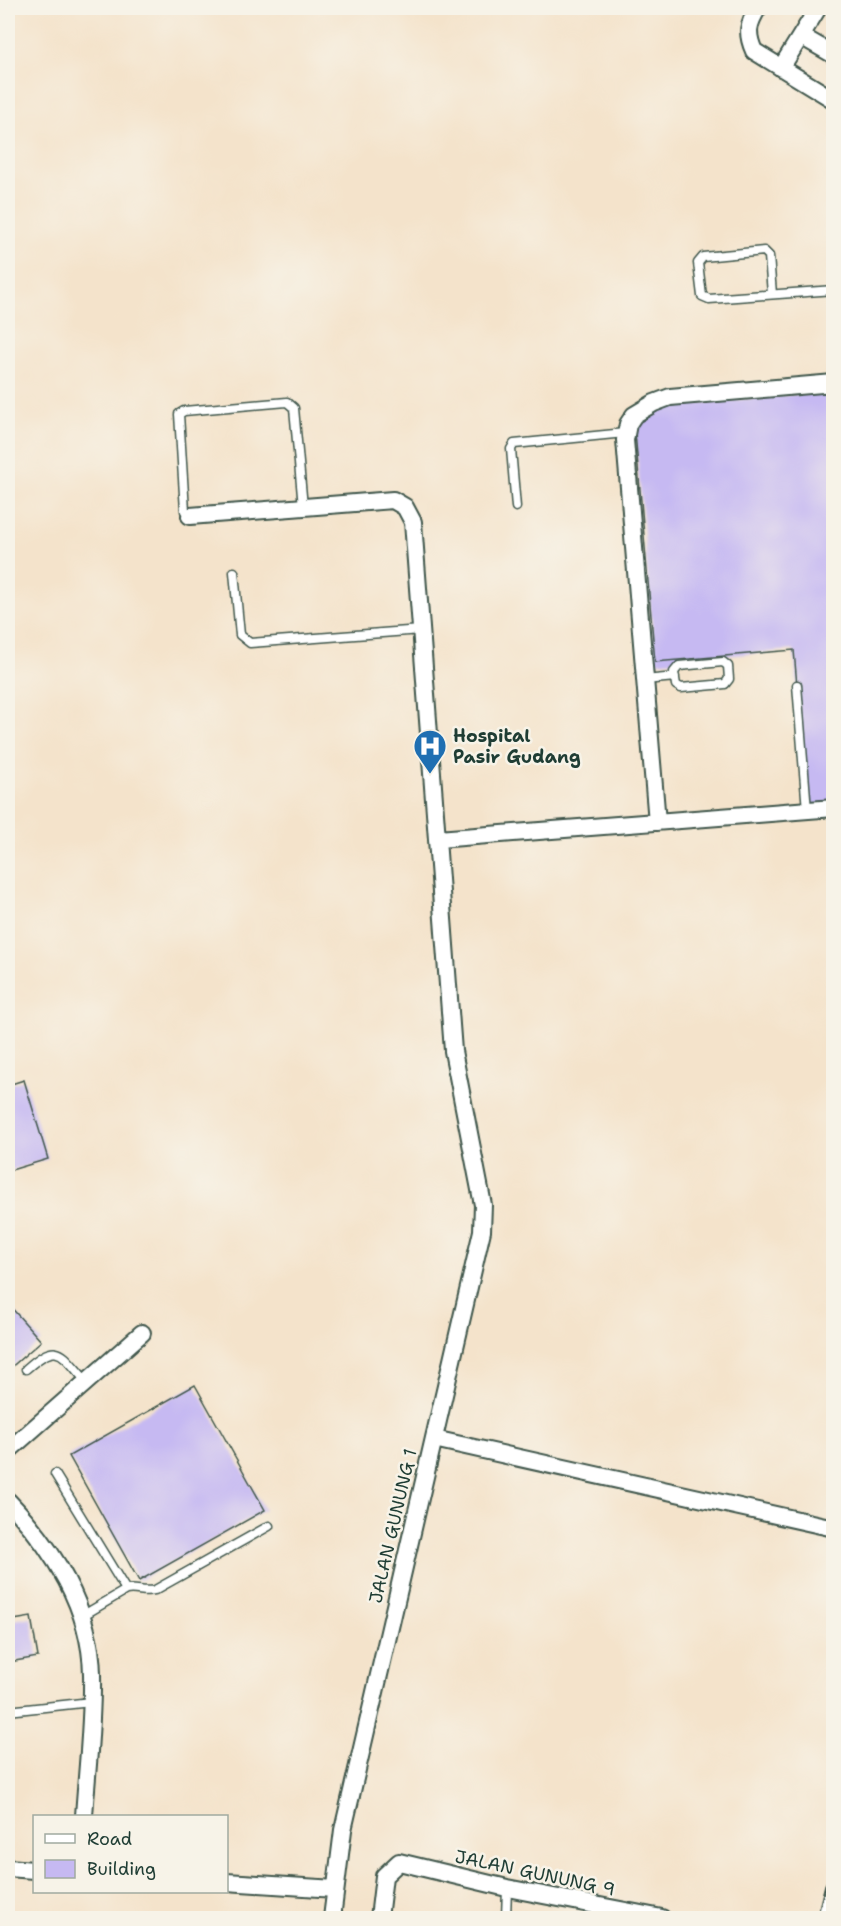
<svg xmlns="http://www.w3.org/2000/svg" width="841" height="1926" font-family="'Shantell Sans',sans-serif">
  <rect width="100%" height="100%" fill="#f7f3e8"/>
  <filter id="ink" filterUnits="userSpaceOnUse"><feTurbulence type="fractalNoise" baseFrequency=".0167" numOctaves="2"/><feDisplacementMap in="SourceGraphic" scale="12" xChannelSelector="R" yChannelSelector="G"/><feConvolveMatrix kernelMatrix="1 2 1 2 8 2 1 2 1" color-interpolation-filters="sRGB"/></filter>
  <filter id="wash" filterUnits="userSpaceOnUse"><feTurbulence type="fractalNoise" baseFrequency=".008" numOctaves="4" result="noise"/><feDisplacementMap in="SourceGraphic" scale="24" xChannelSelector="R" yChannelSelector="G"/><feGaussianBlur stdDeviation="1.35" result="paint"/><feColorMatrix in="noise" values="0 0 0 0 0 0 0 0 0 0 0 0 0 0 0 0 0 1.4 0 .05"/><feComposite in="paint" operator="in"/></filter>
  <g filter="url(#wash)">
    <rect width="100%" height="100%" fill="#f4e3cb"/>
    <g id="blocks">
      <path fill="#c6b9f2" d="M834,391v413l-27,2 -13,-156 -139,12 -22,-253z
        M24,1080l24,79 -40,12v-86z
        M8,1304l33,37 -33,29z
        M195,1385l70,125 -126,71 -70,-125z
        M31,1617l7,40 -29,5 -1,-41z"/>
    </g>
  </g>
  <g filter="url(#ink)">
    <use href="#blocks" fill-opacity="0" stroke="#3f564b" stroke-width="1.5"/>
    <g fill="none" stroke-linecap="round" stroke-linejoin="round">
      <g stroke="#3f564b" stroke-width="11">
        <path id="lane" d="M772,294l-3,-38 -5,-5 -61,6 -5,6 4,33 7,3 125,-9
          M516,507l-5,-58 3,-5 111,-11
          M190,516l-5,-5 -6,-97 5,-3 103,-9 7,6 9,99
          M234,572l6,63 10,8 171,-13
          M723,662l5,4 1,13 -4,5 -44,4 -5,-3 -2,-13 5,-6z
          M645,680l30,-3
          M797,685l10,125
          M26,1369c34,-30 35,-15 61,13
          M55,1474l71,116
          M82,1616l44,-26c11,-2 18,3 29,0l114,-64
          M8,1711l83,-9
          M506,1918l1,-30"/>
      </g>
      <g stroke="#3f564b" stroke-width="20">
        <path id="street" d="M758,8c-10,16 -12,25 -4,43l80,49
          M801,36l33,19
          M781,68l37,-60
          M190,516l203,-16 12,7 8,15 40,529 30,154 -1,26 -139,599 -11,88
          M657,822l-32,-382 3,-16 6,-9 20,-12 16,-6 164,-14
          M438,839l396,-31
          M434,1439l400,89
          M8,1451l134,-118
          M8,1501c45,47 83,107 84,173 1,47 -5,96 -8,142
          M8,1868l26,2
          M226,1882l109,7
          M379,1918l5,-42 15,-14 108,26 155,30
          M826,1918l8,-31"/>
      </g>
      <use href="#lane" stroke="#fff" stroke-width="8"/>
      <use href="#street" stroke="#fff" stroke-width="16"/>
    </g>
  </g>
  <defs>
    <g id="hospital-pin" transform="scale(1.725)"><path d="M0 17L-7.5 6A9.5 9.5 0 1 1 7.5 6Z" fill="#1f6fb2" stroke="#f7f3e8"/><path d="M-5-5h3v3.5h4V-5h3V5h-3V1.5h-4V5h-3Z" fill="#fff"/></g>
  </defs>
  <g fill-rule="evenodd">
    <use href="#hospital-pin" x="430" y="746"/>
  </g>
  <g text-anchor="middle" stroke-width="5" stroke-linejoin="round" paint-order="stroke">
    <g font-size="18" font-weight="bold" fill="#1f3d34" stroke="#f7f3e8" text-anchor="start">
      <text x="453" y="742">Hospital<tspan x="453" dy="21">Pasir Gudang</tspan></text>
    </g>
    <g font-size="18" fill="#1f3d34" stroke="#f7f3e8">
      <text transform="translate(393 1526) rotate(-77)" y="6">JALAN GUNUNG 1</text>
      <text transform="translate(535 1873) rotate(12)" y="6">JALAN GUNUNG 9</text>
    </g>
  </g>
  <rect width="841" height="1926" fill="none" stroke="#f7f3e8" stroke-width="30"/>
  <rect x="33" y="1815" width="195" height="78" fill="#f7f3e8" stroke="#a1aaa0" stroke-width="1.5"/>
  <rect x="45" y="1834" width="30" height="9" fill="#ffffff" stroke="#a1aaa0" stroke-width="1.5"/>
  <text x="87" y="1845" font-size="18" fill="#1f3d34">Road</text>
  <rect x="45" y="1860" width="30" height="18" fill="#c6b9f2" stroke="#a1aaa0" stroke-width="1.5"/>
  <text x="87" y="1875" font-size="18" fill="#1f3d34">Building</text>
</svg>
